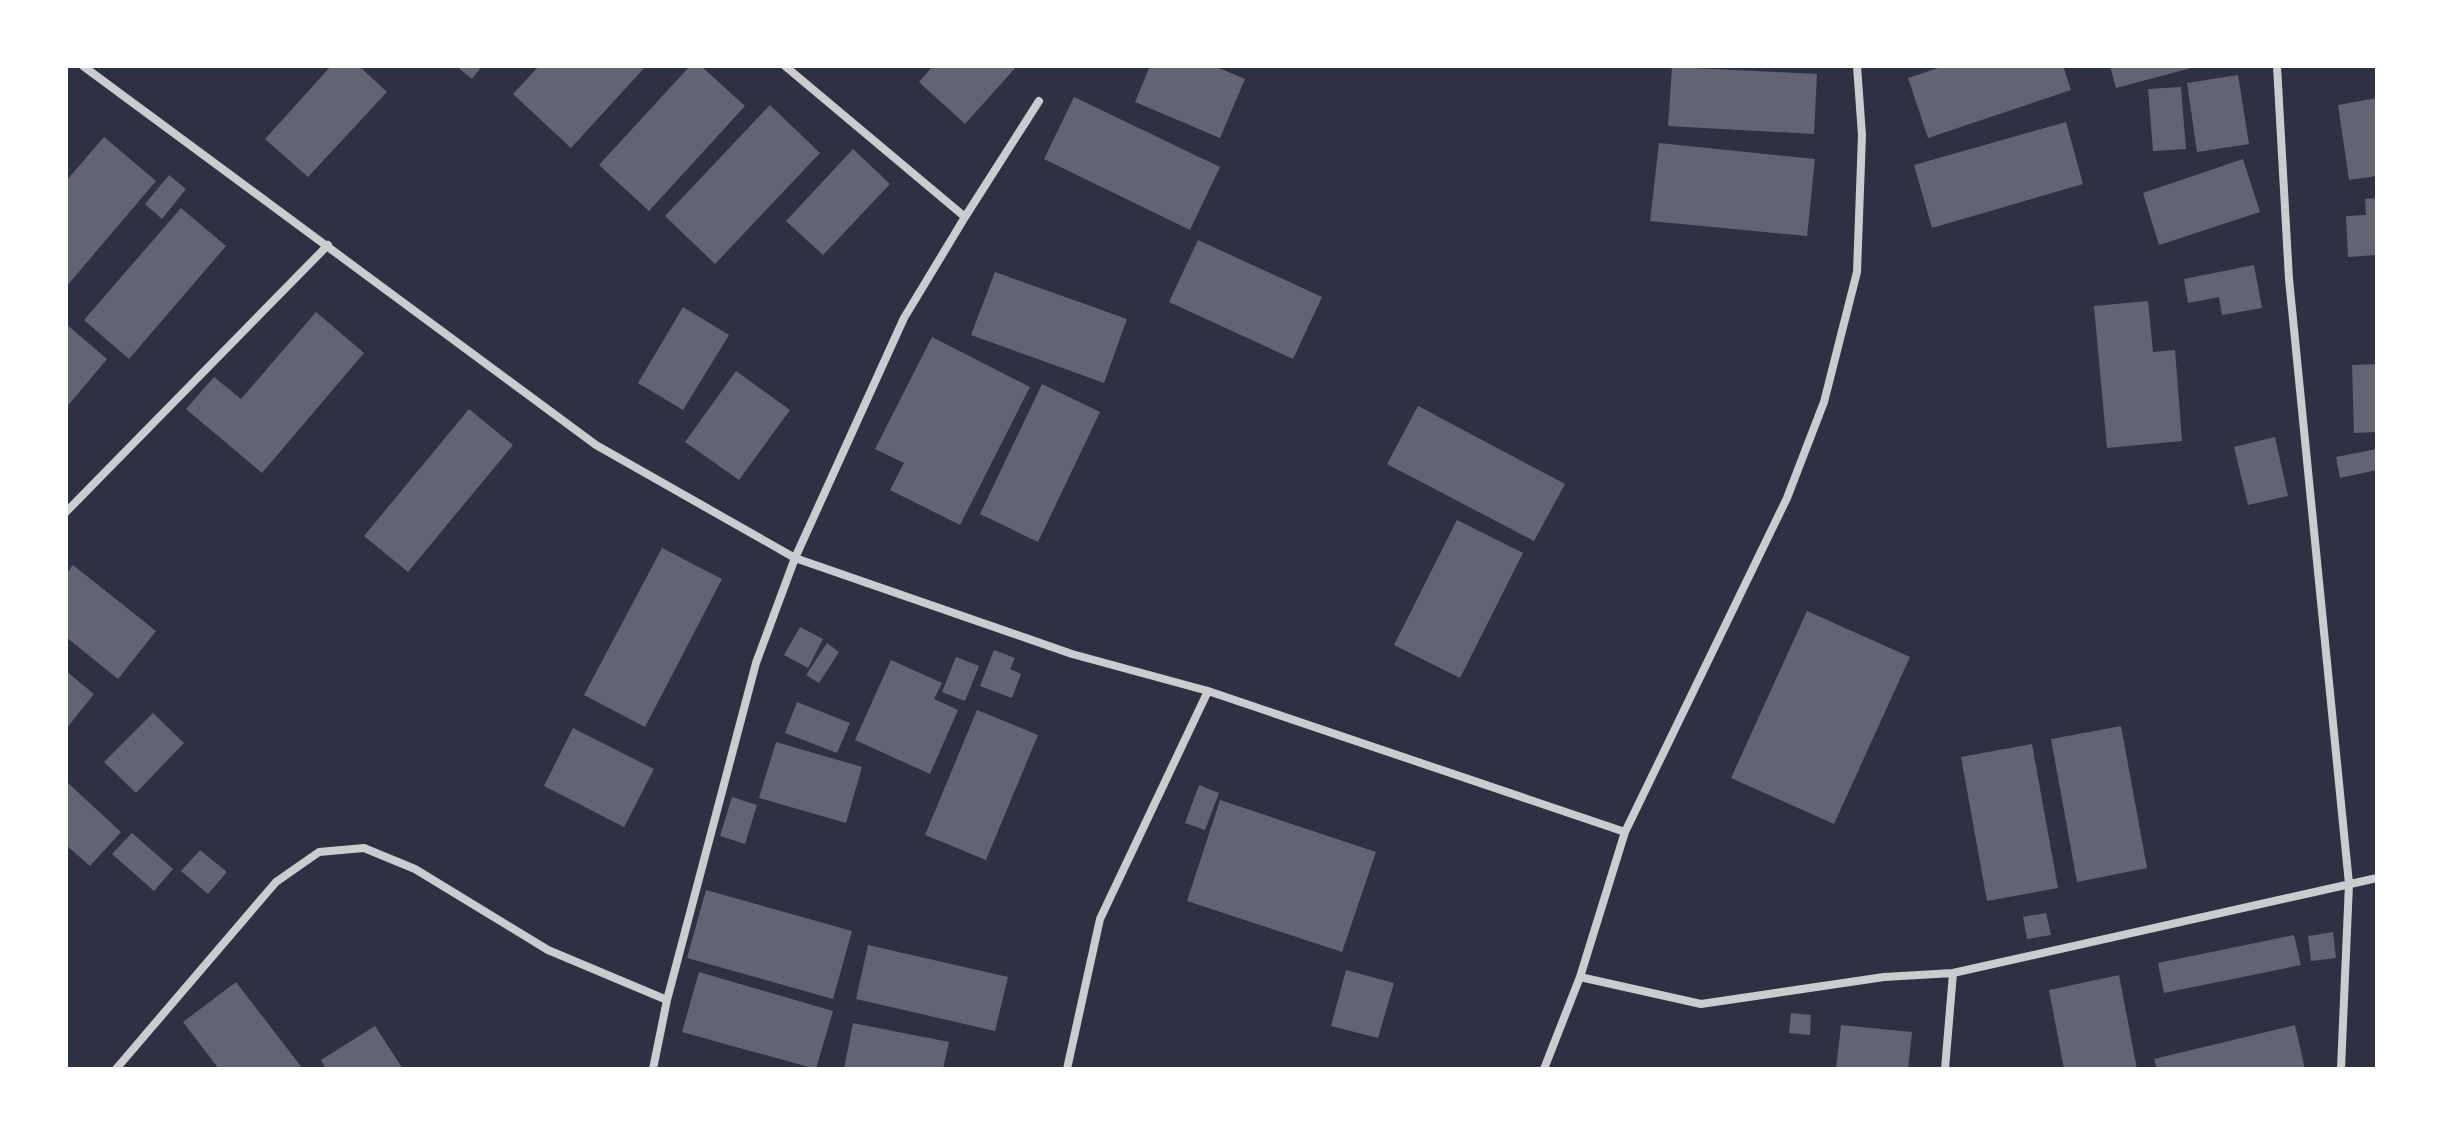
<svg xmlns="http://www.w3.org/2000/svg" width="2443" height="1135" font-family="Lora,serif">
  <rect width="100%" height="100%" fill="#2d3142"/>
  <path fill="#626471" d="M331,66h28l28,26 -79,85 -43,-38z
    M456,66h26l-10,13z
    M539,66h107l-75,82 -58,-54z
    M690,66h11l44,40 -96,105 -50,-46z
    M933,66h84l-52,58 -46,-42z
    M1150,66h64l31,13 -25,59 -85,-36z
    M1944,66h119l8,24 -143,48 -20,-60z
    M2110,66h85v1l-79,21z
    M1672,67l145,7 -3,60 -146,-8z
    M2238,75l11,69 -52,8 -10,-69z
    M2181,87l5,62 -33,2 -5,-62z
    M1074,97l146,70 -30,63 -146,-71z
    M2377,98v78l-28,4 -11,-75z
    M770,105l50,48 -105,111 -50,-48z
    M2066,122l17,62 -151,44 -18,-63z
    M104,137l52,44 -90,106v-106z
    M1659,143l156,16 -8,77 -157,-15z
    M853,149l37,35 -67,71 -37,-34z
    M2243,159l17,53 -101,33 -16,-52z
    M169,175l17,14 -24,30 -17,-15z
    M2377,198v57l-29,2 -2,-41 20,-1 -1,-16z
    M181,208l45,38 -97,113 -45,-39z
    M1198,240l124,57 -29,62 -124,-57z
    M2254,265l8,43 -40,7 -3,-18 -31,6 -4,-24z
    M995,272l132,47 -23,64 -133,-48z
    M2148,301l5,51 22,-2 7,91 -75,7 -13,-142z
    M683,307l46,28 -46,75 -45,-27z
    M316,312l48,41 -102,120 -76,-64 28,-32 27,22z
    M66,324l41,35 -41,49z
    M932,337l98,50 -70,138 -70,-35 14,-27 -29,-14z
    M2377,364v68l-23,1 -2,-68z
    M736,371l54,39 -51,70 -54,-38z
    M1042,384l58,28 -62,130 -58,-28z
    M1418,406l147,78 -31,57 -147,-77z
    M469,409l44,36 -105,127 -44,-36z
    M2275,437l13,59 -40,9 -14,-58z
    M2377,449v21l-37,8 -4,-21z
    M1457,520l66,33 -63,125 -66,-33z
    M662,548l60,31 -77,148 -61,-32z
    M73,565l83,66 -38,48 -52,-42v-63z
    M1807,611l103,46 -76,167 -103,-46z
    M800,627l23,12 -15,29 -24,-13z
    M827,643l12,9 -20,31 -13,-8z
    M994,650l21,8 -5,11 11,5 -9,24 -32,-12z
    M956,657l23,9 -14,35 -23,-9z
    M891,660l51,23 -8,16 24,11 -28,64 -75,-34z
    M66,671l28,23 -28,35z
    M797,702l53,21 -13,30 -52,-20z
    M977,710l61,25 -52,125 -61,-25z
    M153,713l31,30 -48,50 -32,-31z
    M2121,726l26,142 -70,14 -26,-143z
    M573,728l81,41 -30,58 -80,-41z
    M776,742l86,25 -16,56 -87,-25z
    M2032,744l26,144 -71,13 -26,-144z
    M68,783l53,49 -31,34 -24,-21v-59z
    M1199,785l20,8 -14,37 -20,-7z
    M732,797l25,8 -12,39 -25,-8z
    M1220,800l156,52 -34,100 -155,-51z
    M132,833l41,36 -19,22 -42,-37z
    M200,850l27,22 -19,22 -27,-23z
    M706,890l146,41 -19,68 -146,-41z
    M2046,913l5,22 -24,4 -4,-22z
    M2333,932l3,26 -25,3 -3,-25z
    M2294,935l7,30 -137,28 -6,-30z
    M868,945l140,32 -13,54 -139,-32z
    M1346,970l48,13 -16,55 -47,-12z
    M699,972l134,39 -17,58 -134,-37z
    M2119,975l18,94h-73l-15,-79z
    M236,982l67,87h-84l-36,-47z
    M1791,1013l20,2 -1,20 -21,-2z
    M853,1023l96,19 -6,27h-99z
    M1841,1025l71,7 -4,37h-72z
    M2295,1025l10,44h-148l-3,-10z
    M375,1026l28,43h-77l-5,-9z"/>
  <g fill="none" stroke-linecap="round" stroke-linejoin="round">
    <path stroke="#caccd0" stroke-width="8" d="M83,66l513,379 199,113 277,96 136,37 417,141
      M785,66l180,151
      M2277,66l12,213 60,605 -8,185
      M66,512l262,-267
      M1580,977l121,27 183,-27 69,-4 424,-95
      M116,1069l160,-187 43,-30 45,-4 51,21 133,81 119,50 89,-337 39,-105 109,-240 61,-101 74,-116
      M653,1069l14,-69
      M1067,1069l33,-150 108,-228
      M1544,1069l36,-92 45,-145 162,-334 37,-96 33,-130 5,-137 -5,-69
      M1945,1069l8,-96"/>
  </g>
  <rect width="2443" height="1135" fill="none" stroke="#ffffff" stroke-width="136"/>
</svg>
